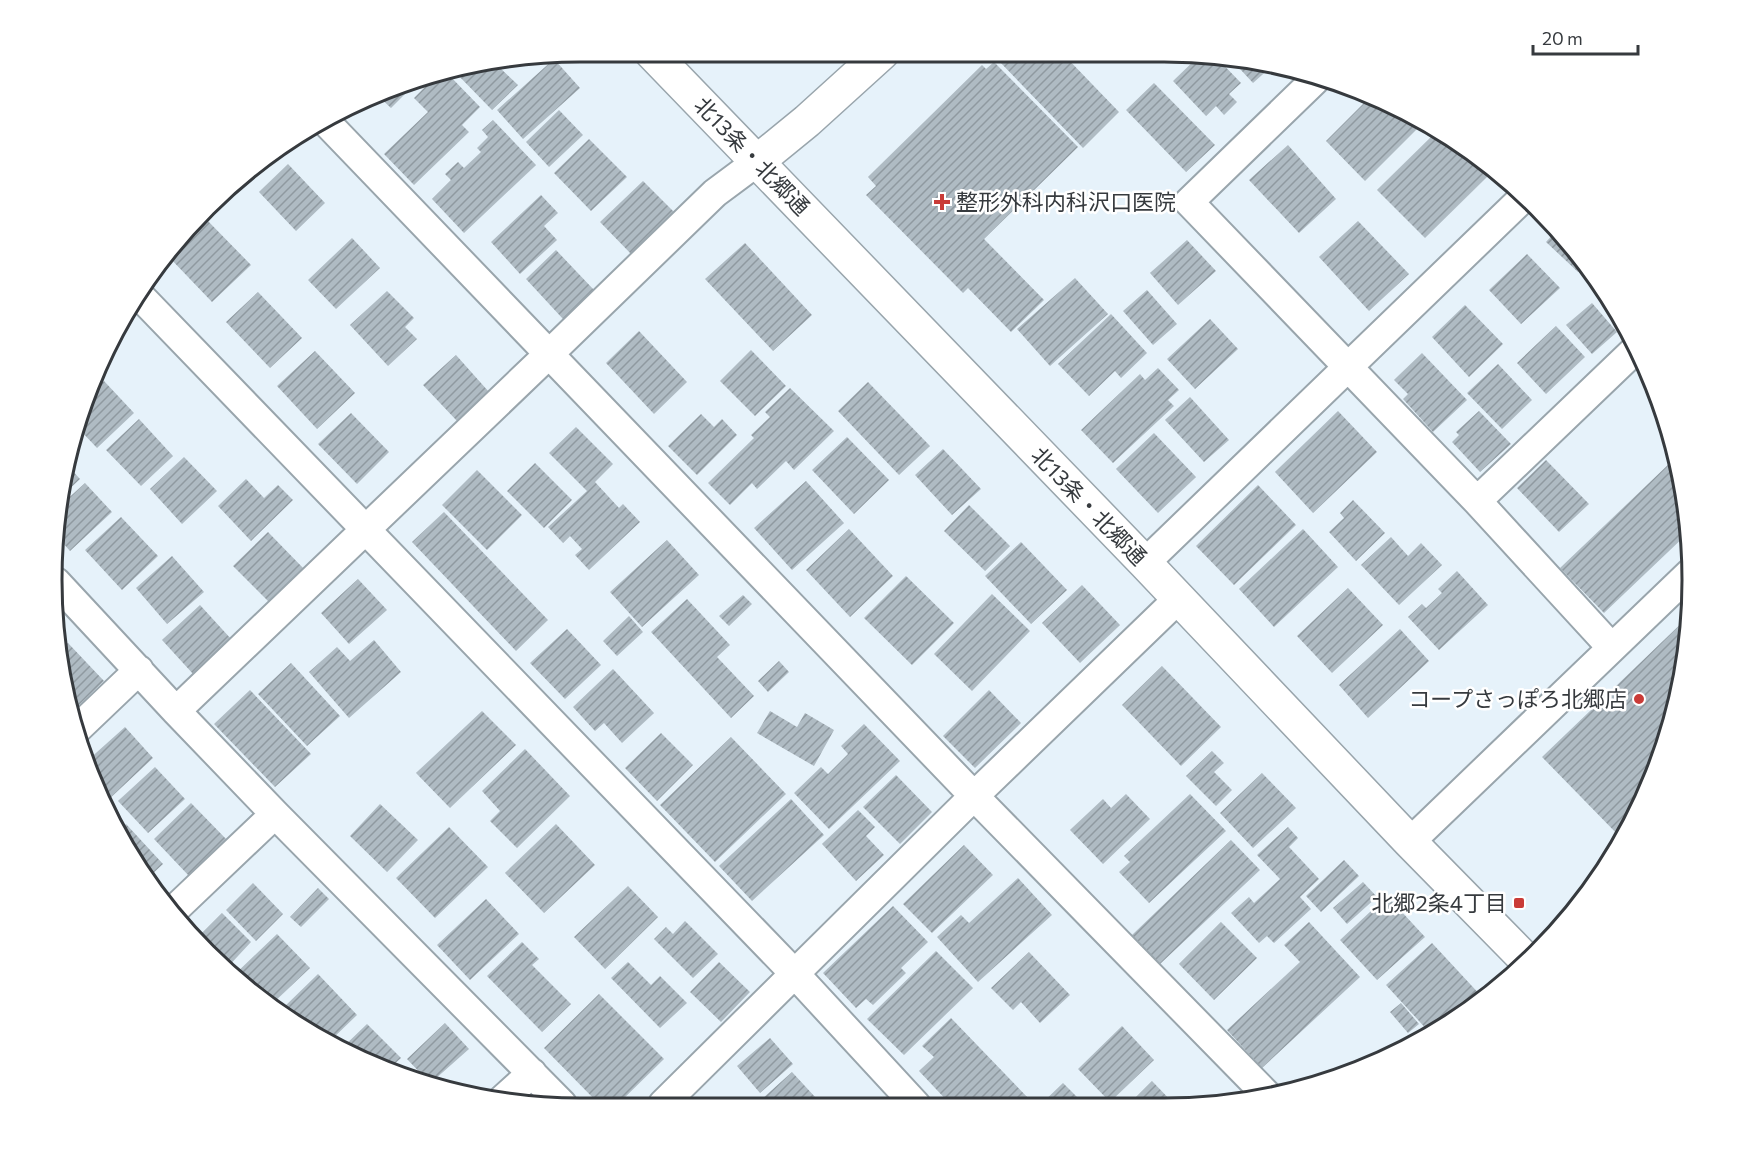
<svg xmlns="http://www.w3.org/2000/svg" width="1743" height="1159" font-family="Commissioner,'Noto Sans JP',sans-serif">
  <defs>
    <pattern id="building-hatch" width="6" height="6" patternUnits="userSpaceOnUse" patternTransform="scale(1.5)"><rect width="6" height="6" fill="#afbbc3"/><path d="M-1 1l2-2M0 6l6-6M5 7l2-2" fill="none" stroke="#8f99a0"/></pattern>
  </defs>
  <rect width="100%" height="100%" fill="#e6f2fa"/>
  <path fill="url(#building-hatch)" d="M1002,54h61l56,58 -36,36 -86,-89z
    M1200,55h14l27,28 -12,11 8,8 -13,13 -8,-9 -10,10 -33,-35z
    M1228,56h5l38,11 -18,16z
    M554,59l26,29 -57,51 -26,-29z
    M994,62l84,85 -94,92 60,61 -33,32 -43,-44 -5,5 -97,-98 10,-9 -8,-9 114,-112 4,4z
    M497,65l21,20 -26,25 -37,-38z
    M447,73l33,34 -18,18 7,7 -55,53 -30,-31 44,-42 -14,-14 24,-24z
    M422,77l-31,31 -14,-13 33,-16z
    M1154,83l61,62 -29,27 -60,-62z
    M1370,97l27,8 26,18 -58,58 -39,-40z
    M559,110l24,25 -34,32 -23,-25z
    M493,120l43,45 -72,68 -32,-34 19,-19 -6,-6 13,-12 6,6 17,-16 -4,-4 11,-11 -6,-7z
    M1436,132l58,38 -69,68 -48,-48z
    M589,139l38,38 -36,34 -37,-38z
    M1288,145l48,54 -37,34 -50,-53z
    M288,164l37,39 -29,28 -37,-39z
    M643,181l33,33 -43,42 -33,-34z
    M541,195l17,18 -14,13 13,14 -37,34 -29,-32z
    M205,218l46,47 -39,37 -45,-47z
    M1358,221l51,53 -40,37 -50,-54z
    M1557,230l29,33 -8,9 -32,-30z
    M352,238l28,30 -44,41 -28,-29z
    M1187,240l29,31 -38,34 -28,-32z
    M745,243l67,72 -39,36 -68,-72z
    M556,250l38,40 -31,29 -37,-40z
    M1527,254l33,34 -39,36 -32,-34z
    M1591,270l14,24 -1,1 -18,-20z
    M1075,278l33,36 -58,52 -33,-37z
    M1147,290l30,34 -24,21 -30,-34z
    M387,291l27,27 -9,9 12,12 -29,27 -38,-41z
    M258,292l44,46 -32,30 -44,-46z
    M1592,303l25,29 -25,22 -26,-29z
    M1465,305l38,39 -34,33 -37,-40z
    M1111,314l36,39 -26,25 -6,-7 -26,25 -31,-32z
    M1210,319l28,30 -43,40 -28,-30z
    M1556,326l29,31 -39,37 -29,-31z
    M639,331l48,51 -33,32 -48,-51z
    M751,350l35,36 -31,30 -35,-35z
    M315,351l40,42 -38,36 -40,-43z
    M1422,353l45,47 -34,32 -30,-33 5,-5 -14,-14z
    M104,355l6,6 -19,19v-2z
    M456,355l33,37 -32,29 -34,-36z
    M1498,364l34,36 -30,29 -35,-36z
    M1158,368l21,22 -11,10 6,6 -61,57 -32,-33 59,-56 5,6z
    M104,381l30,32 -37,35 -18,-19 8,-32z
    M868,382l62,64 -31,29 -61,-64z
    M790,388l44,43 -40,39 -8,-9 -29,28 -5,-6 -22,22 -22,-22 46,-45 -3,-3 19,-18 -5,-5z
    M1190,397l39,43 -25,22 -39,-42z
    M1338,411l39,41 -64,61 -38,-41z
    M1479,411l32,33 -31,28 -28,-30 7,-7 -3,-3z
    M351,413l38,39 -32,32 -39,-40z
    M701,414l13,13 8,-8 15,16 -40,40 -29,-29z
    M139,419l34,37 -32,30 -35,-36z
    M576,427l37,37 -18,18 24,26 4,-4 17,18 -51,48 -14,-15 7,-6 -12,-13 -7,7 -15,-16 39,-36 -38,-38z
    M1154,433l42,44 -38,36 -42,-44z
    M847,437l42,43 -35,34 -42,-44z
    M943,449l38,40 -29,26 -37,-40z
    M184,457l33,34 -35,33 -32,-35z
    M1546,460l43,44 -30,28 -42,-44z
    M1671,462l7,7 11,63 -85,81 -44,-45z
    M535,463l37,37 -28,28 -37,-37z
    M70,468l10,11 -16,15z
    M477,470l45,45 -35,35 -45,-45z
    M246,479l18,19 14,-13 15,15 -42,41 -33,-35z
    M806,481l38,42 -52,47 -38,-42z
    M85,483l27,29 -42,39 -15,-17 7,-30z
    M1258,485l38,40 -62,60 -38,-39z
    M1353,500l32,33 -29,28 -27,-29 15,-14 -4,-5z
    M969,505l41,41 -25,25 -41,-40z
    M444,512l104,108 -32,31 -104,-109z
    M121,517l37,39 -36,34 -37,-40z
    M849,529l44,47 -43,41 -44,-47z
    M1303,529l35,38 -64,60 -35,-38z
    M268,532l37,38 -35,33 -37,-37z
    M1391,537l17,19 13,-13 21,22 -43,40 -38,-40z
    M667,540l32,35 -57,52 -32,-35z
    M1021,542l46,48 -36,34 -46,-48z
    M172,556l32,36 -37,32 -31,-36z
    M1457,571l31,34 -49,45 -31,-33 14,-13 4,4 16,-15 -4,-4z
    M906,576l48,47 -42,42 -48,-47z
    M358,579l29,31 -38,34 -28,-31z
    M1082,585l38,40 -40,38 -38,-40z
    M1348,588l35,37 -51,48 -35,-37z
    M992,594l38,37 -58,60 -38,-37z
    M743,595l9,9 -23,22 -10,-10z
    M687,599l43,46 -13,12 37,39 -23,22 -80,-86z
    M200,605l32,35 -38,35 -32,-35z
    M629,616l14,16 -26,24 -14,-15z
    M1688,617l-1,32 -23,101 -41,90 -81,-83z
    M567,629l34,36 -36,34 -35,-36z
    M1400,629l29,32 -61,57 -29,-33z
    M374,640l27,32 -52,46 -40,-46 28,-25 13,14z
    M68,643l36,38 -30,29 -6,-6 -6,-56z
    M779,661l10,11 -21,20 -10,-11z
    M291,663l49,53 -33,30 -49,-52z
    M1162,666l59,61 -40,39 -59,-61z
    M613,669l41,44 -32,30 -18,-20 -9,8 -22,-24z
    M250,690l61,64 -36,33 -61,-63z
    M989,690l32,33 -46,45 -32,-32z
    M482,711l34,34 -66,63 -34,-35z
    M770,711l27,16 8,-14 29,17 -20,36 -57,-33z
    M864,724l36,37 -71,68 -35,-36 27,-26 7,7 20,-20 -7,-8z
    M125,727l28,31 -46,43 -5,-5 -15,-35z
    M661,733l32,32 -36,36 -32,-33z
    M731,737l55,57 -71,68 -55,-57z
    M525,749l45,47 -53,52 -27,-27 10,-10 -18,-20z
    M1212,751l12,12 -10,9 18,18 -16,16 -30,-30z
    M155,767l30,32 -37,34 -30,-32z
    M1262,773l34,35 -43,40 -33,-35z
    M896,775l36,37 -32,32 -37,-37z
    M1126,794l24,25 -47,45 -33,-34 33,-31 8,9z
    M1190,794l36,37 -77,72 -30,-31 11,-10 -6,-6z
    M791,799l33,36 -72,66 -33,-35z
    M191,803l36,37 -38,36 -35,-37z
    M380,804l38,36 -31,32 -37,-36z
    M858,810l17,17 -9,9 18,19 -28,26 -34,-37z
    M126,824l37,40 -14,13 -27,-33 -5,-11z
    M556,824l39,41 -51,48 -39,-40z
    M449,827l39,40 -53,51 -39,-40z
    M1288,827l10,11 -9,9 30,32 -19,18 11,12 -37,34 -7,-7 -8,7 -28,-30 18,-16 5,6 26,-24 -23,-24z
    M1231,840l29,30 -100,94 -28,-29z
    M964,845l29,30 -61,58 -29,-29z
    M1344,860l15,16 -38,36 -15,-16z
    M1018,878l34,37 -74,67 -41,-45 24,-22 8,8z
    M1363,882l14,15 -30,27 -14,-16z
    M253,883l30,31 -27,27 -30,-31z
    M628,886l30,31 -53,52 -31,-32z
    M318,888l11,11 -28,28 -11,-10z
    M1387,896l38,41 -48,43 -37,-40z
    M486,899l33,35 -49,46 -33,-35z
    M893,906l35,36 -27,26 5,5 -33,32 -7,-6 -10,9 -33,-35z
    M222,913l29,29 -26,28 -27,-33z
    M685,921l33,33 -25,24 -39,-39 12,-12 7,7z
    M1221,922l36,36 -43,42 -35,-36z
    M1309,922l51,55 -98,91 -35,-38 73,-68 -16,-17z
    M277,934l33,34 -38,36 -40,-27z
    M522,942l17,17 -7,6 39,39 -29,28 -55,-56z
    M1432,943l52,56 -54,34 -44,-48z
    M936,951l37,37 -69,67 -37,-36z
    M1029,952l41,43 -30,28 -19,-21 -8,8 -22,-22z
    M628,962l23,23 9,-9 27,27 -27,25 -49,-50z
    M719,962l31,30 -29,30 -31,-30z
    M318,974l39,41 -28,27 -48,-32z
    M599,994l65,65 -46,45h-19l-55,-56z
    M1401,1003l18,21 -11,9 -18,-21z
    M951,1018l79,82 -6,6h-50l-2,-3 -3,3h-17l-33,-35 15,-14 -12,-11z
    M445,1023l24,26 -35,31 -9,-2 -18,-19z
    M367,1024l34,34 -10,9 -45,-13 -6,-4z
    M1122,1026l32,34 -44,42 -32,-33z
    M770,1038l23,26 -33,29 -23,-27z
    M792,1072l24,26 -7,7h-43l-5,-5z
    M1152,1081l25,26h-51z
    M1063,1083l23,23h-47z"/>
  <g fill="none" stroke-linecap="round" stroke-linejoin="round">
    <g stroke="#99a5ac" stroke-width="32">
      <path id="street" d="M1315,80l-126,122 288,299 135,147
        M325,121l649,675 293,299
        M139,295l656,679 121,131
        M1477,501l161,-154
        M1145,563l380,-367
        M56,582l120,129 99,103 287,290
        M176,711l373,-357 166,-161 43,-32
        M75,731l64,-61
        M1410,842l280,-269
        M175,909l100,-95
        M501,1101l31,-28
        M663,1104l311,-308 204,-197"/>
    </g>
    <g stroke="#99a5ac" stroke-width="36">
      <path id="secondary" d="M651,52l494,511 265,279 116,118
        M758,161l49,-40 75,-68"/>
    </g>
    <use href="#street" stroke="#fff" stroke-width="28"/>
    <use href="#secondary" stroke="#fff" stroke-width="33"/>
  </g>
  <g fill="#c93b37" stroke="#fff" stroke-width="2">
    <path d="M939 193h6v6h6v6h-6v6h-6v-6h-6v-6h6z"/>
    <circle cx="1639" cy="699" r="6"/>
    <rect x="1513" y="897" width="12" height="12" rx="3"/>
  </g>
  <g text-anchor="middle" stroke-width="5" stroke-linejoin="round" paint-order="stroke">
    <g font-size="22" fill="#363a3e" stroke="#fff">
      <text transform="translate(752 156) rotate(46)" y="8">北13条・北郷通</text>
      <text transform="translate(1089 506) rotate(46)" y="8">北13条・北郷通</text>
    </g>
    <g font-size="22" fill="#363a3e" stroke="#fff" text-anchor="end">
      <text x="956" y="210" text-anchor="start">整形外科内科沢口医院</text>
      <text x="1627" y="707">コープさっぽろ北郷店</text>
      <text x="1507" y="911">北郷2条4丁目</text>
    </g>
  </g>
  <path d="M0 0H1743V1159H0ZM580 62H1164A518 518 0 0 1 1682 580V580A518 518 0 0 1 1164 1098H580A518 518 0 0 1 62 580V580A518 518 0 0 1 580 62Z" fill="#fff" fill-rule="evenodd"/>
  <path fill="none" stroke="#363a3e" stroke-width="3" d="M580 62H1164A518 518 0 0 1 1682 580V580A518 518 0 0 1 1164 1098H580A518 518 0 0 1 62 580V580A518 518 0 0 1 580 62Z"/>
  <path d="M1533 45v9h105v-9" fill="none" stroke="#363a3e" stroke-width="3"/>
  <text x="1542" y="45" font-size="18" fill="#363a3e" stroke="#ffffff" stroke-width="4.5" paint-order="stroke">20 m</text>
</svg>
